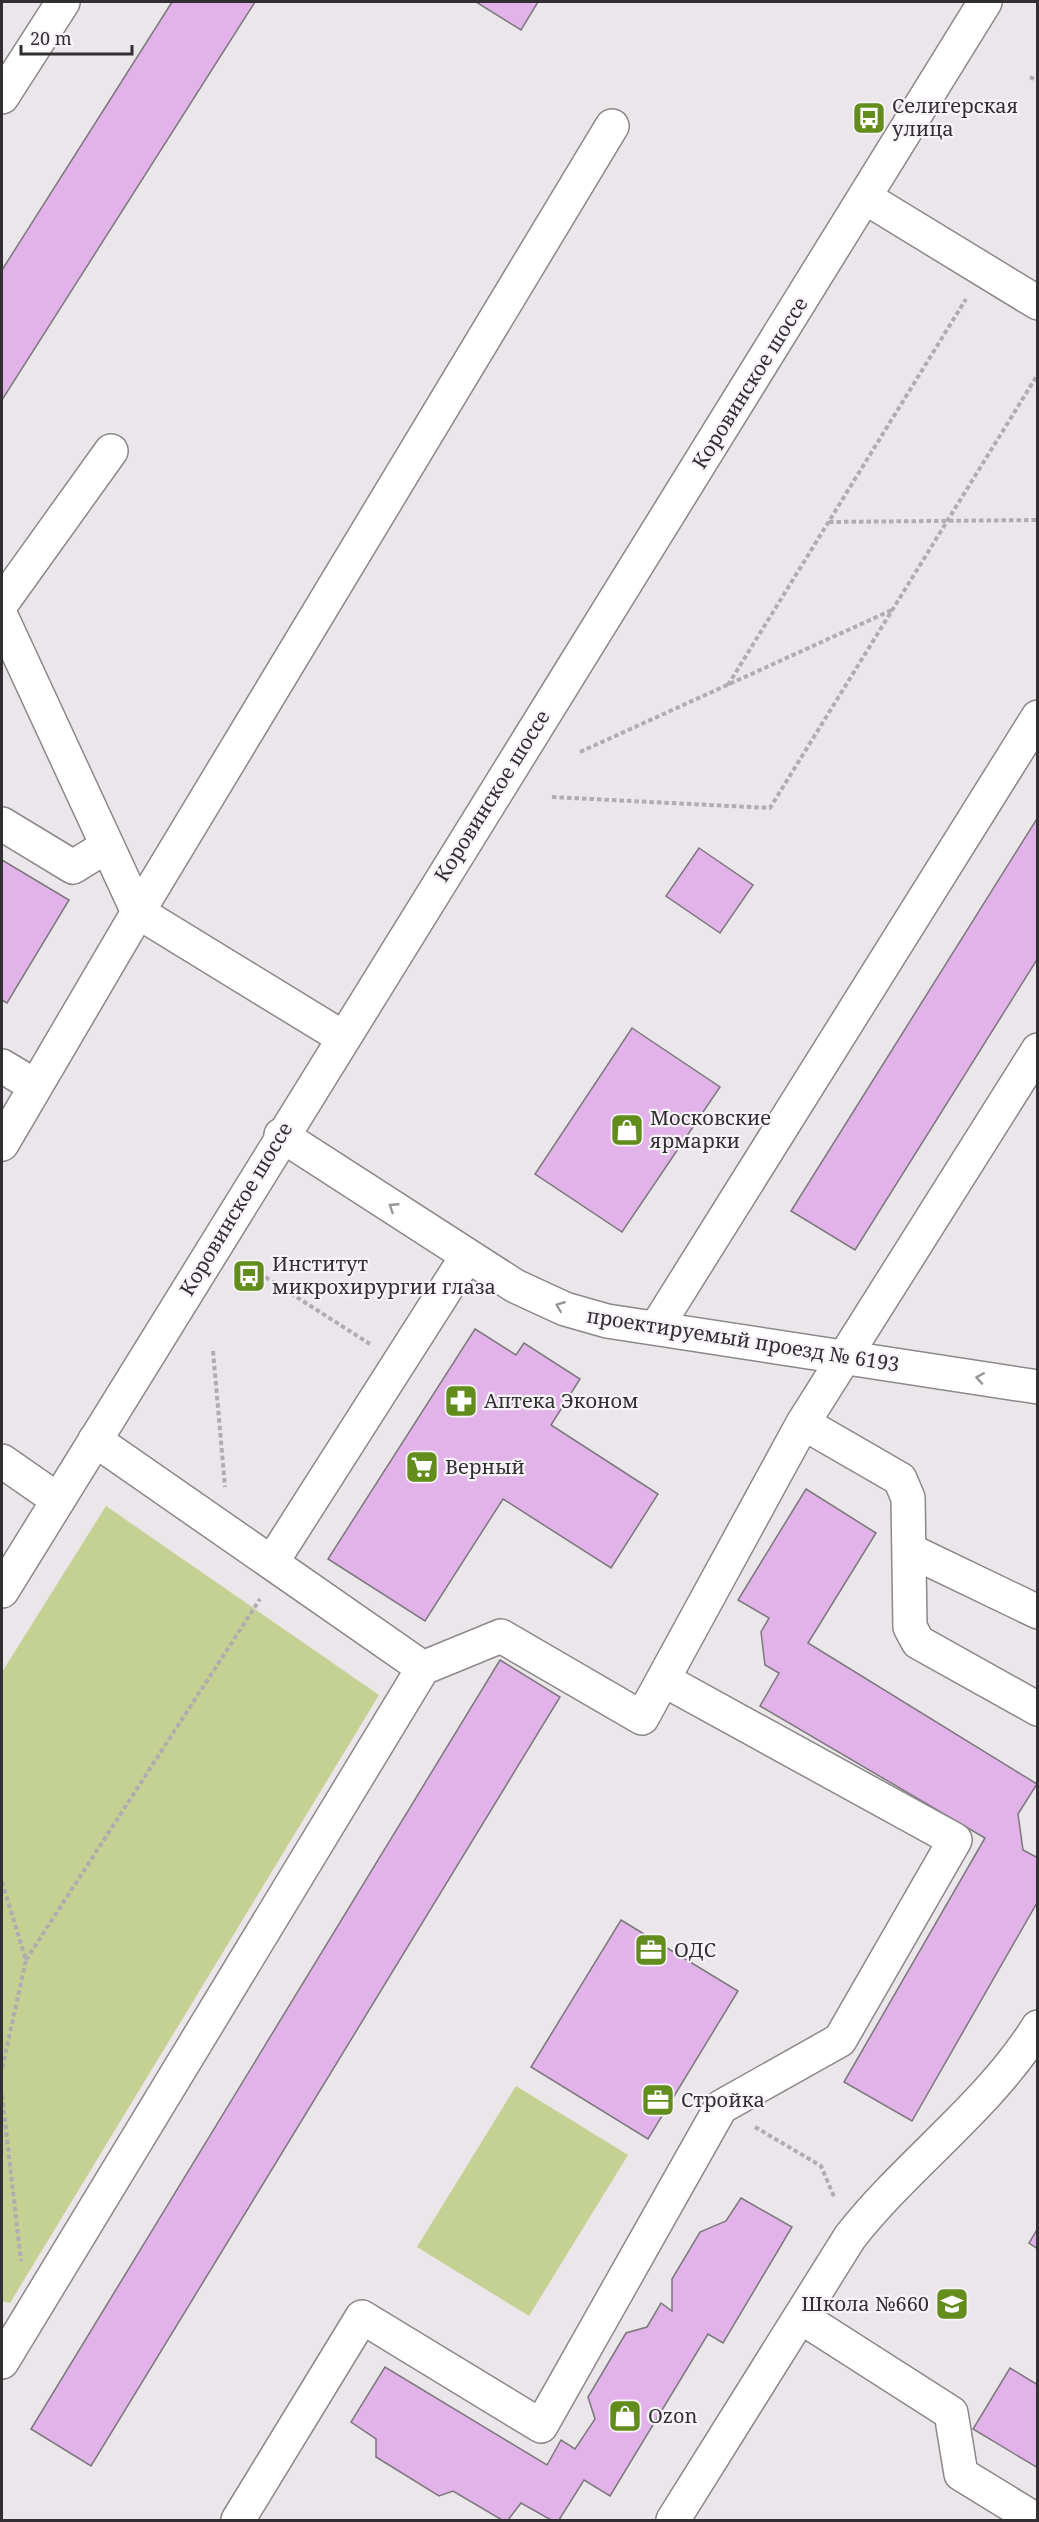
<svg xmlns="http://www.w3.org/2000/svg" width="1039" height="2522" font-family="'Noto Serif',serif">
  <rect width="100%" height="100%" fill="#ebe6ea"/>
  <path fill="#c5d093" d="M106,1506l273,189 -369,608 -8,-2v-629z
    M516,2086l112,69 -99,161 -112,-69z"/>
  <path fill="#e1b3e9" stroke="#7b787c" stroke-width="1.5" d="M172,2h83l-253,398v-130z
    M476,2h62l-17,28z
    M1038,817v141l-183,292 -64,-39z
    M699,848l54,37 -33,48 -54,-37z
    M2,860l67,40 -62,103 -5,-3z
    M632,1028l88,59 -98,145 -87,-58z
    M475,1329l41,26 8,-12 56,36 -29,46 107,69 -47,74 -108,-69 -78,122 -97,-62z
    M806,1489l70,44 -68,110 229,141 -19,30 5,36 15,8v43l-126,220 -68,-39 141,-244 -225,-132 19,-33 -14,-8 -4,-33 8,-14 -31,-18z
    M500,1660l60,37 -469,769 -60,-37z
    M621,1920l117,71 -90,148 -117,-72z
    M741,2198l51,29 -69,116 -15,-9 -98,162 -26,-16 -25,40h-8l-30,-17 -13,17h-6l-49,-29 -14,5 -63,-39v-18l-25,-17 34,-55 162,98 14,-25 14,9 20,-30 -7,-22 38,-64 21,-6 14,-24 11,8v-32l28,-47 26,-11z
    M1038,2228v21l-9,-6z
    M1010,2368l28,17v83l-65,-39z"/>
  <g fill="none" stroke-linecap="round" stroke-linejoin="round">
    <g stroke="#8c878b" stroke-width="36">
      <path id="minor" d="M2,97l61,-95
        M866,198l172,105
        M2,603l109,-152
        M2,618l136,294 204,125
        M2,824l71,43 34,-21
        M2,1066l33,20
        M281,1135l234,151 50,23 42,12 431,66
        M2,1144l136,-232 474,-786
        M656,1328l382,-611
        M803,1423l97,56 8,19 2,129 8,15 120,67
        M95,1440l328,228
        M2,1461l56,39
        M909,1550l129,62
        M272,1562l195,-306
        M801,2317l150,96 10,61 75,46
        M2,2362l421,-694 78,-32 141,82 161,-295 235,-373
        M238,2520l124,-203 179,109 180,-319 119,-67 115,-200 -291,-160
        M673,2520l177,-283c58,-74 137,-129 188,-210"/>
    </g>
    <g stroke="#8c878b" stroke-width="36">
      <path id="major" d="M2,1591l983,-1589"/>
    </g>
    <path stroke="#b0acb0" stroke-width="4" stroke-dasharray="4.5 3" stroke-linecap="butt" d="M1030,77l8,4
      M829,522l209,-2
      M728,685l238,-386
      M580,752l312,-142
      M552,797l218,11 268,-434
      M259,1273l111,71
      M213,1351l12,136
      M2,1882l24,78 -24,109
      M26,1960l234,-361
      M2,2095l19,166
      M755,2127l66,39 14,33"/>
    <use href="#minor" stroke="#fff" stroke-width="33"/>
    <use href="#major" stroke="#fff" stroke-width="33"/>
  </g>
  <defs><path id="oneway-chevron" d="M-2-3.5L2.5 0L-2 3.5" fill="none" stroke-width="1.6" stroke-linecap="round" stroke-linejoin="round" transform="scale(1.5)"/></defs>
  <g stroke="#989798">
    <use href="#oneway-chevron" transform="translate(393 1207) rotate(-147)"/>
    <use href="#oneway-chevron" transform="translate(560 1306) rotate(-158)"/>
    <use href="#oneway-chevron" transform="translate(980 1378) rotate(-171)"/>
  </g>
  <defs>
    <g id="bus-square" transform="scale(1.725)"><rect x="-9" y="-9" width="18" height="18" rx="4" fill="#628c1b" stroke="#f8f3f8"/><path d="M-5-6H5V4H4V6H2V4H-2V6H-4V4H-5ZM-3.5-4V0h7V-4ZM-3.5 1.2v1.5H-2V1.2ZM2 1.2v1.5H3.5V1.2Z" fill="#fff"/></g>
    <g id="shop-square" transform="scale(1.725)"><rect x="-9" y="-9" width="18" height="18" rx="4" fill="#628c1b" stroke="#f8f3f8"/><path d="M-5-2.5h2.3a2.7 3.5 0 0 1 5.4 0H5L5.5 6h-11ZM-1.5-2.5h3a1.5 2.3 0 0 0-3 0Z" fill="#fff"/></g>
    <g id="pharmacy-square" transform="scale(1.725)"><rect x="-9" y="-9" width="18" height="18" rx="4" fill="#628c1b" stroke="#f8f3f8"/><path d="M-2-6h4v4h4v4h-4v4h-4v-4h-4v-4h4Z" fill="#fff"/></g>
    <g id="supermarket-square" transform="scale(1.725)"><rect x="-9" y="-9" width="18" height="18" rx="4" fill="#628c1b" stroke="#f8f3f8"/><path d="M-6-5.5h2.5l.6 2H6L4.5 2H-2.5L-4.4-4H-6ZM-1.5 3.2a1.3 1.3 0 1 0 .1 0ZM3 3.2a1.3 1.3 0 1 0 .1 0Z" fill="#fff"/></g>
    <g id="office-square" transform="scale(1.725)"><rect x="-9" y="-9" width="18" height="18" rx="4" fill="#628c1b" stroke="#f8f3f8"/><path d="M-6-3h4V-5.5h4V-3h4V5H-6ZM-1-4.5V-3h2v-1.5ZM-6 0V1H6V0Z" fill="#fff"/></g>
    <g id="school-square" transform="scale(1.725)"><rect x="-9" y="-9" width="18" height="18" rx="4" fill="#628c1b" stroke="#f8f3f8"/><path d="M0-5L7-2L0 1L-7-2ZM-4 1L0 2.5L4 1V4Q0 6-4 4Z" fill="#fff"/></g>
  </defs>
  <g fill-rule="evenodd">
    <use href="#bus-square" x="869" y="118"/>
    <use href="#shop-square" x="627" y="1130"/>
    <use href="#bus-square" x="249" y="1276"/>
    <use href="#pharmacy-square" x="461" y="1401"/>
    <use href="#supermarket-square" x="422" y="1467"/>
    <use href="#office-square" x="651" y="1950"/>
    <use href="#office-square" x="658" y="2100"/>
    <use href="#school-square" x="952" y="2304"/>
    <use href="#shop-square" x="625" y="2416"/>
  </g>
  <g text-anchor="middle" stroke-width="4.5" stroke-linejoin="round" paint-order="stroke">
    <g font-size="20" fill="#312f31" stroke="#f8f3f8" text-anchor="start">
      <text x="892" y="113">Селигерская<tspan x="892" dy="23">улица</tspan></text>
      <text x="650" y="1125">Московские<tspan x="650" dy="23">ярмарки</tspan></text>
      <text x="272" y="1271">Институт<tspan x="272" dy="23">микрохирургии глаза</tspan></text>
      <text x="484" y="1408">Аптека Эконом</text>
      <text x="445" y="1474">Верный</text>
      <text x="674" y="1957">ОДС</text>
      <text x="681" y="2107">Стройка</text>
      <text x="929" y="2311" text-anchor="end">Школа №660</text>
      <text x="648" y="2423">Ozon</text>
    </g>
    <g font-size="20" fill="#312f31" stroke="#f8f3f8">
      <text transform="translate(750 383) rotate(-58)" y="7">Коровинское шоссе</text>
      <text transform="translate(492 796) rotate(-58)" y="7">Коровинское шоссе</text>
      <text transform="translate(236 1209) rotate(-59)" y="7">Коровинское шоссе</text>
      <text transform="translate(743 1340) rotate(9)" y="7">проектируемый проезд № 6193</text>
    </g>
  </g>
  <rect width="1039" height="2522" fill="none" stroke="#312f31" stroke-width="6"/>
  <path d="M21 45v9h111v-9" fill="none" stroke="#312f31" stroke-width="3"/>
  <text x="30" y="45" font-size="18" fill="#312f31" stroke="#f8f3f8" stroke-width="4.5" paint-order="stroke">20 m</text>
</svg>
